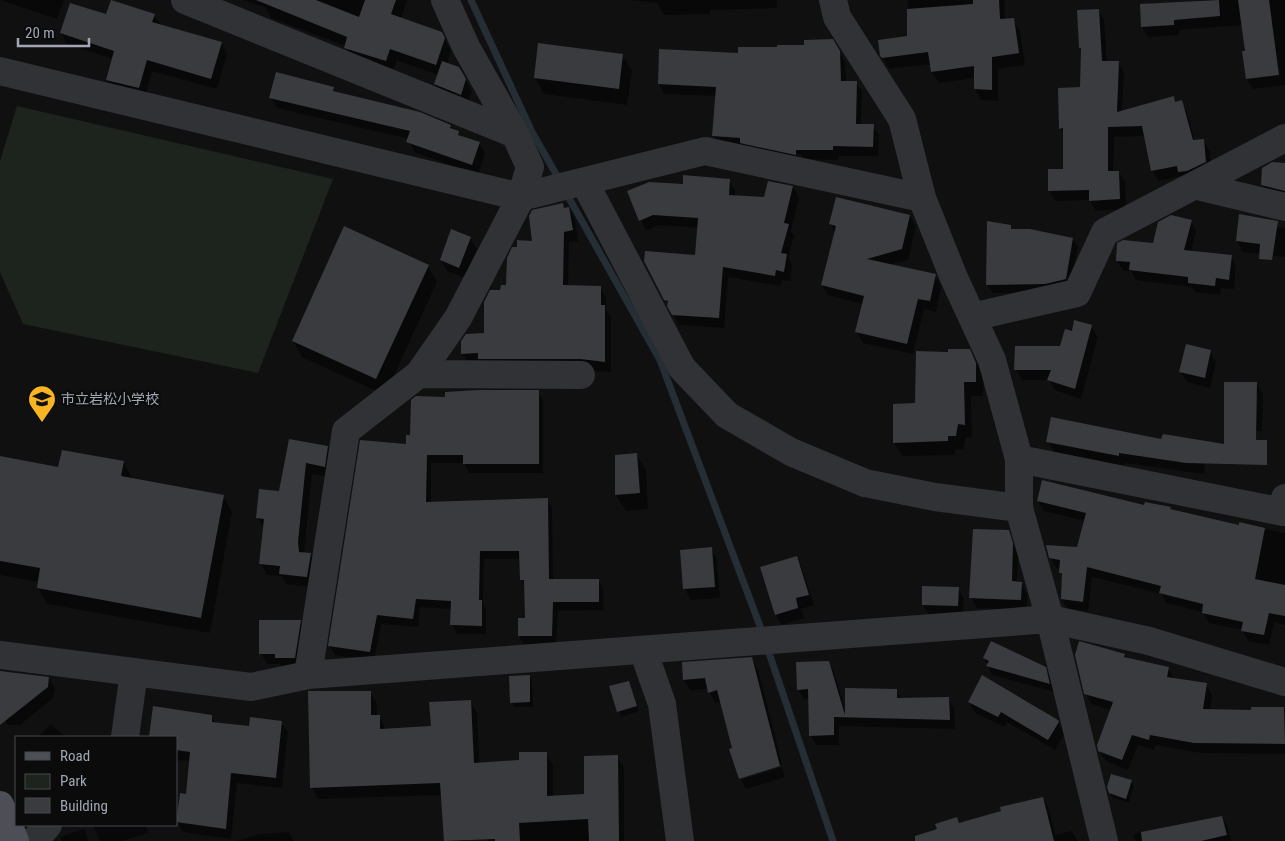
<svg xmlns="http://www.w3.org/2000/svg" width="1285" height="841" font-family="'Roboto Condensed','Noto Sans JP',sans-serif">
  <rect width="100%" height="100%" fill="#101011"/>
  <path fill="#1c241d" d="M17,106l316,73 -75,194 -235,-49 -23,-52v-111z"/>
  <path fill="#0007" fill-rule="evenodd" d="M0,0h64l-7,19z
    M242,0h165l-6,19 40,14 10,18 -4,13 12,4 13,23 -5,14 -25,-10 -7,-11 3,-9 -41,-15 -4,12 -41,-13 -6,-13 -75,-28 -6,-11z
    M632,0h145v8l-67,2v4l-46,1 -7,-12z
    M908,0h96l1,20h8l7,11 5,34 -27,4v32l-17,-1 -6,-11v-11l-36,5 -7,-11 -1,-8 -42,5 -6,-11 25,-21z
    M1202,0h83v85l-32,4 -6,-10v-27l-4,-27 -64,5v5l-31,2 -6,-11 60,-24z
    M1098,10l6,10 3,42h11l6,11 -2,39 51,-14 3,5 5,-1 6,10 8,30 9,-1 6,11 1,20 -26,10 -4,-6 -23,5 -6,-11 -7,-34 -31,1 -1,35h6l6,10 1,27 -30,2 -6,-11 -35,1 -6,-11 15,-20 1,-34 -5,-8 21,-40 1,-37 -2,-4z
    M154,15l7,10 60,18 6,11 -10,35 -65,-18 -7,28 -31,-9 -7,-10 6,-21 -46,-15 -6,-11 45,-17z
    M839,52l6,10 1,20 10,1 6,9 -1,33 12,1 6,9 -1,21h-40v4l-37,-1 -83,-14 -5,-10 3,-39 -52,-2 -5,-10 80,-30zM742,142l60,13v2l-60,-13z
    M622,55l10,16 -5,34 -83,-11 -9,-16z
    M333,88l3,5 114,33 11,11 18,6 6,10 -7,22 -64,-23 -5,-13 -132,-31 -6,-10z
    M1285,164v36l-16,-4 -7,-11z
    M729,181l6,10v6l30,2 28,-12 6,11 -8,32 3,6 -6,22 4,7 -2,16 -8,-1 -1,6 -53,-9 -4,51 -45,-3 -34,-64 51,-4 2,-29 -39,-3 -13,6 -17,-39z
    M562,204l3,5 3,-1 7,11 3,22 -9,1 -1,45h32l6,11v12l5,7v55l-142,-8 -7,-11 23,-19 17,-42 6,-6 26,-44z
    M910,216l6,10 -8,34 -19,5 46,11 6,10 -5,26 -12,-3 -11,45 -50,-11 -6,-11 6,-28 -35,-9 -6,-10 13,-52 -5,-9z
    M1191,221l5,10 -5,21 40,4 5,10 -2,23 -13,-1 -1,7 -25,-3 -4,-5 -55,-7 -5,-9h-8l-6,-10 37,-17z
    M1239,224l46,4v29l-42,-5 -6,-11z
    M1010,227l2,3 61,9 5,8 -8,41 -19,5h-58l-5,-8z
    M470,238l7,11 -12,29 -18,-7 -6,-11z
    M428,266l9,16 -52,113 -83,-38 -9,-16z
    M1091,326l7,11 -17,62 -26,-9 -6,-10h-27l-7,-11 46,-21 12,-16z
    M969,350l15,28 -1,18h-12l1,42 -6,-1 -3,12 -8,1v5l-53,1 -8,-14 23,-38 33,-51z
    M1210,351l6,11 -6,26 -23,-6 -7,-10z
    M1257,383l6,11 -1,37 -31,-1z
    M538,392l5,8v73h-74l-5,-10h-33v40l116,-4 5,9 1,72h45l5,9 1,21 -46,1 -2,33 -32,1 -5,-9 8,-17 -1,-32 -4,-7 -1,-21h-37l-1,46 3,5v24h-29l-5,-9v-16l-32,-2 -2,20 -37,-3 -7,37 -39,-6 -5,-9 81,-210 35,-38z
    M290,440l37,7 6,11 -3,19 -18,-3 -8,80h6l7,11 -4,22 -27,-3 -4,-8 -15,-1 -6,-11 3,-34 -6,-12 22,-26z
    M1048,441l157,11 -1,22 -79,-11 -1,3 -70,-14z
    M636,454l10,16 2,39 -22,2 -10,-16z
    M0,457l59,11 65,-5 9,16 90,17 9,16 -22,121 -163,-29 -9,-16 1,-6 -39,-7z
    M1038,501l132,7 2,3 68,15v-2l45,9v92l-11,-3 -5,23 -21,-4 -6,-11 -33,-7 -6,-11 -37,-9 -4,-9 -70,-17 -4,34 -20,-2 -6,-10 1,-21 -2,-9 -5,-1 -6,-11 28,-9 7,-27 -41,-10z
    M1008,531l10,24 -1,28h4l6,11v16l-50,-2 -6,-11z
    M711,549l6,10 3,39 -29,2 -6,-11 -4,-38z
    M796,557l6,11 12,37 -13,4 3,9 -22,7 -6,-10z
    M958,588l6,11 -1,17 -34,-1 -6,-10z
    M300,621l6,11 -6,37h-18l-2,-5h-13l-6,-11z
    M1125,655l2,4 41,9 6,11 32,5 6,11 -2,16h42v-3h33v46l-84,-1 -45,-8 -2,5 -16,-5 -10,25 -22,-9 -7,-11 12,-40 -19,-6 -7,-11z
    M751,658l7,11 24,95 -42,15 -10,-29 4,-1 -12,-48 -7,2 -7,-14 -18,1 -6,-10z
    M984,658l61,10 5,9 4,15 -62,-17z
    M828,662l6,10 12,40 50,-22 5,9 47,-1 6,10 1,21 -116,-3v19h-23l-6,-10 -1,-36h-5l-6,-10z
    M0,672l49,6 6,11 -2,9 -33,27h-12l-8,-11z
    M529,676l3,5 1,26h-19l-3,-5z
    M629,682l10,29 -18,6 -10,-30z
    M370,692l7,12v12h2l7,14 46,-3 38,-26 7,12 3,60 -15,68h-19l-4,-46 -124,4 -6,-11z
    M969,702l88,18 7,14 -9,16 -48,-28 -3,5 -29,-14z
    M154,707l57,9 5,8 34,3 31,-5 7,10 -6,56 -45,-5 -6,56 -48,-7 -6,-11 10,-25 3,-35 -14,-1v-23h-26z
    M51,724l15,13h-28z
    M546,754l7,11v32l32,-2 32,-38 7,11v73h-137l-3,-77 36,-2z
    M782,767l3,10 -39,12 -5,-9z
    M1131,781l3,5 -5,17 -16,-5 -3,-5z
    M1043,798l6,11 6,26 17,-4 6,10h-145l24,-23 3,6z
    M1222,817l6,11 3,13h-96l-1,-7z
    M93,825h53l2,8 -26,8h-22z
    M84,829l5,12h-27l-2,-4z
    M289,832l5,9h-57l23,-7z"/>
  <g fill="none" stroke-linecap="round" stroke-linejoin="round">
    <path stroke="#262e35" stroke-width="7" d="M471,0l61,132 28,49
      M565,191l95,169 103,274
      M767,647l66,194"/>
  </g>
  <path fill="#3a3b3f" d="M111,0l44,14 -3,8 70,20 -11,37 -64,-19 -8,28 -33,-8 8,-29 -54,-18 10,-30 36,11z
    M256,0h60l43,17 6,-17h31l-5,14 51,18 3,6 -9,27 -46,-16 -4,12 -42,-13 3,-11z
    M973,0h26l1,19 14,-1 5,35 -27,4v33l-18,-1v-23l-43,6 -3,-20 -46,6 -2,-2 -2,-16 29,-4v-27l66,-5z
    M1219,0l1,16 -46,4v5l-33,2 -1,-23z
    M1238,0h31l10,75 -33,4 -4,-28h3z
    M1099,9l3,52h17l-2,51 57,-16 1,6 7,-2 11,40 11,-1 2,23 -19,9 -9,1 -1,-6 -26,5 -9,-45 -34,1v44h11l1,28 -31,2v-11l-41,1v-22h15v-41l-4,1 -1,-41 22,-1 1,-39h-2l-2,-38z
    M833,39l7,12 1,30h16l-1,43h18l-1,23 -40,-1v4h-37v5l-56,-12v-5l-28,-2 4,-49 -58,-3 1,-35 79,4v-6h39v-2h27v-5z
    M538,43l85,11 -4,35 -85,-11z
    M442,61l17,6 7,12 -5,16 -27,-11z
    M276,72l58,15 -1,4 87,21 31,13 -1,3 9,3 -1,4 22,7 -8,23 -66,-23 4,-11 -141,-33z
    M1272,162l13,1v28l-24,-6 1,-17z
    M683,175l47,4 -1,16 35,2 4,-16 25,5 -9,37 5,1 -8,29 6,1 -3,18 -8,-2 -1,6 -52,-9 -4,51 -47,-3 -5,-9 1,-5 -4,-1 -20,-39 1,-10 50,4 3,-37 -45,-3 -14,6 -12,-30 22,-9 34,2z
    M836,197l74,18 -8,34 -35,10 69,15 -6,27 -12,-2 -11,45 -52,-12 9,-36 -43,-11 15,-59 -7,-2z
    M563,203l1,5 5,-1 4,23 -9,2 -1,53 38,1v19h4v57l-24,-3h-103v-6l-17,1v-13l5,-7 18,-1v-31l6,-12h10l1,-5h5l1,-27 5,-11h5v-7l15,1 -3,-25 3,-6z
    M1239,214l39,7 -6,39 -13,-1 1,-15 -24,-3z
    M1171,215l21,5 -8,30 48,5 -3,25 -13,-2 -1,8 -27,-3v-6l-59,-7 1,-8 -14,-1 1,-18 6,-3 30,3 5,-21z
    M987,221l24,4v4h19l43,9 -7,41 -21,5 -59,1z
    M344,226l85,39 -53,114 -84,-38z
    M451,229l20,8 -12,31 -19,-8z
    M1074,320l18,5 -17,64 -28,-9 4,-10h-37l1,-24h45l5,-17 7,2z
    M1186,344l25,6 -6,28 -26,-6z
    M948,349h22l6,14v19h-12l1,43 -7,-1 -2,12h-8v5l-55,2v-39l22,-1 1,-52 32,1z
    M1224,382h33l-1,58h11v25l-81,-2 -67,-10v3l-73,-14 5,-25 110,22 2,-5 61,10z
    M478,390h61v74h-76v-9h-36l-1,47 122,-4 1,81h50v23h-46l-1,34h-34v-18h7l-1,-38h-4l-1,-29h-39l-1,49h3v26l-32,-1 1,-24 -35,-2 -3,20 -36,-4 -7,37 -42,-6 32,-206 46,4v-9h4l1,-35 5,-4 29,1v-5z
    M289,439l39,7 -3,21 -19,-4 -8,79 1,10 12,1 -4,24 -28,-3 1,-8 -21,-2 5,-45 -8,-1 3,-29 20,2z
    M62,450l62,11 -3,15 103,19 -23,123 -164,-30 3,-20 -40,-7v-105l58,11z
    M637,453l3,40 -25,2v-40z
    M1042,480l102,25 1,-3 26,5 -1,2 69,16v-3l26,6 -10,51 30,6v31l-16,-3 -5,22 -23,-4 2,-9 -41,-9 1,-9 -44,-11 2,-7 -74,-19 -4,35 -22,-3 1,-26h-3l1,-13 -11,-2 -3,-13 31,2 9,-34 -49,-12z
    M973,529l36,1 4,13 -1,38 10,1 -1,18 -52,-2z
    M712,547l3,40 -32,2 -3,-39z
    M797,556l12,39 -13,3 2,10 -23,7 -15,-48z
    M922,586l37,1 -1,19 -36,-1z
    M259,620h42l-6,38h-20v-4h-16z
    M991,641l55,26 4,17 -64,-18 3,-5 -6,-3z
    M1079,641l46,13 -1,3 45,10 -2,10 40,6 -4,26 48,1v-3h33l1,37 -91,-1 -44,-8 -1,5 -17,-5 -10,25 -24,-9 -1,-6 16,-43 -29,-8 -9,-39z
    M752,657l28,109 -41,13 -10,-30 3,-1 -15,-58 -9,3 -3,-15 -22,2 -1,-18z
    M829,661l16,54v-27l52,1v9l52,-1 1,23 -116,-3v18l-25,1 -1,-47 -11,1 -1,-28z
    M0,671l49,6 -1,10 -48,38z
    M530,675v27l-20,1 -1,-27z
    M982,675l76,45 1,2 -11,18 -47,-28 -3,5 -30,-15z
    M629,681l8,25 -20,6 -8,-26z
    M308,691h63v24h9v14l51,-3 -2,-24 42,-2 3,63 45,-3v-8h28v44l37,-2v-38l34,-1 1,86h-30l-1,-22 -69,4 1,18h-25v-2l-51,2 -4,-58 -130,5z
    M153,706l59,9v7l37,4 1,-9 32,4 -6,57 -45,-5 -5,56 -50,-7 4,-29 6,1 4,-42 -14,-2v-13h-27z
    M1111,774l21,6 -6,19 -17,-6 -2,-6z
    M1043,797l11,44h-139v-5l22,-7 -2,-5 22,-7 2,6 42,-12 -1,-4z
    M1222,816l5,19 -26,6h-59l-1,-9z"/>
  <g fill="none" stroke-linecap="round" stroke-linejoin="round">
    <path stroke="#313236" stroke-width="28" d="M185,0l330,134
      M833,0l4,17 65,102 20,79 32,80 38,82 27,99v49l31,111 54,222
      M0,71l521,126 184,-46 217,47
      M585,183l97,185 45,47 64,37 74,31 70,14 84,11
      M1197,186l88,21
      M972,317l105,-24 28,-61 180,-94
      M419,374l162,1
      M1019,459l264,53 2,-14
      M643,650l19,54 18,137
      M0,655l251,32 57,-12 742,-56 99,22 136,41
      M308,675l38,-244 73,-57 39,-56 63,-121 9,-30 -15,-33 -49,-87 -21,-47
      M125,737l9,-65
      M34,841l14,-16"/>
    <path stroke="#4d4e56" stroke-width="28" d="M0,805l15,36"/>
  </g>
  <defs>
    <g id="school-pin" transform="scale(1.4375)"><path d="M0 17L-7.5 6A9.5 9.5 0 1 1 7.5 6Z" fill="#f8b421" stroke="#0b0b0c"/><path d="M0-5L7-2L0 1L-7-2ZM-4 1L0 2.5L4 1V4Q0 6-4 4Z" fill="#111"/></g>
  </defs>
  <g fill-rule="evenodd">
    <use href="#school-pin" x="42" y="399"/>
  </g>
  <g text-anchor="middle" stroke-width="4.5" stroke-linejoin="round" paint-order="stroke">
    <g font-size="14" fill="#a0a6b3" stroke="#0b0b0c" text-anchor="start">
      <text x="61" y="404">市立岩松小学校</text>
    </g>
  </g>
  <rect x="15" y="736" width="162" height="90" fill="#0b0b0c" stroke="#47494f"/>
  <rect x="25" y="752" width="25" height="8" fill="#4d4e56" stroke="#47494f"/>
  <text x="60" y="761" font-size="15" fill="#a0a6b3">Road</text>
  <rect x="25" y="774" width="25" height="15" fill="#1c241d" stroke="#47494f"/>
  <text x="60" y="786" font-size="15" fill="#a0a6b3">Park</text>
  <rect x="25" y="798" width="25" height="15" fill="#3a3b3f" stroke="#47494f"/>
  <text x="60" y="811" font-size="15" fill="#a0a6b3">Building</text>
  <path d="M18 38v8h71v-8" fill="none" stroke="#a0a6b3" stroke-width="2.5"/>
  <text x="25" y="38" font-size="15" fill="#a0a6b3" stroke="#0b0b0c" stroke-width="4" paint-order="stroke">20 m</text>
</svg>
